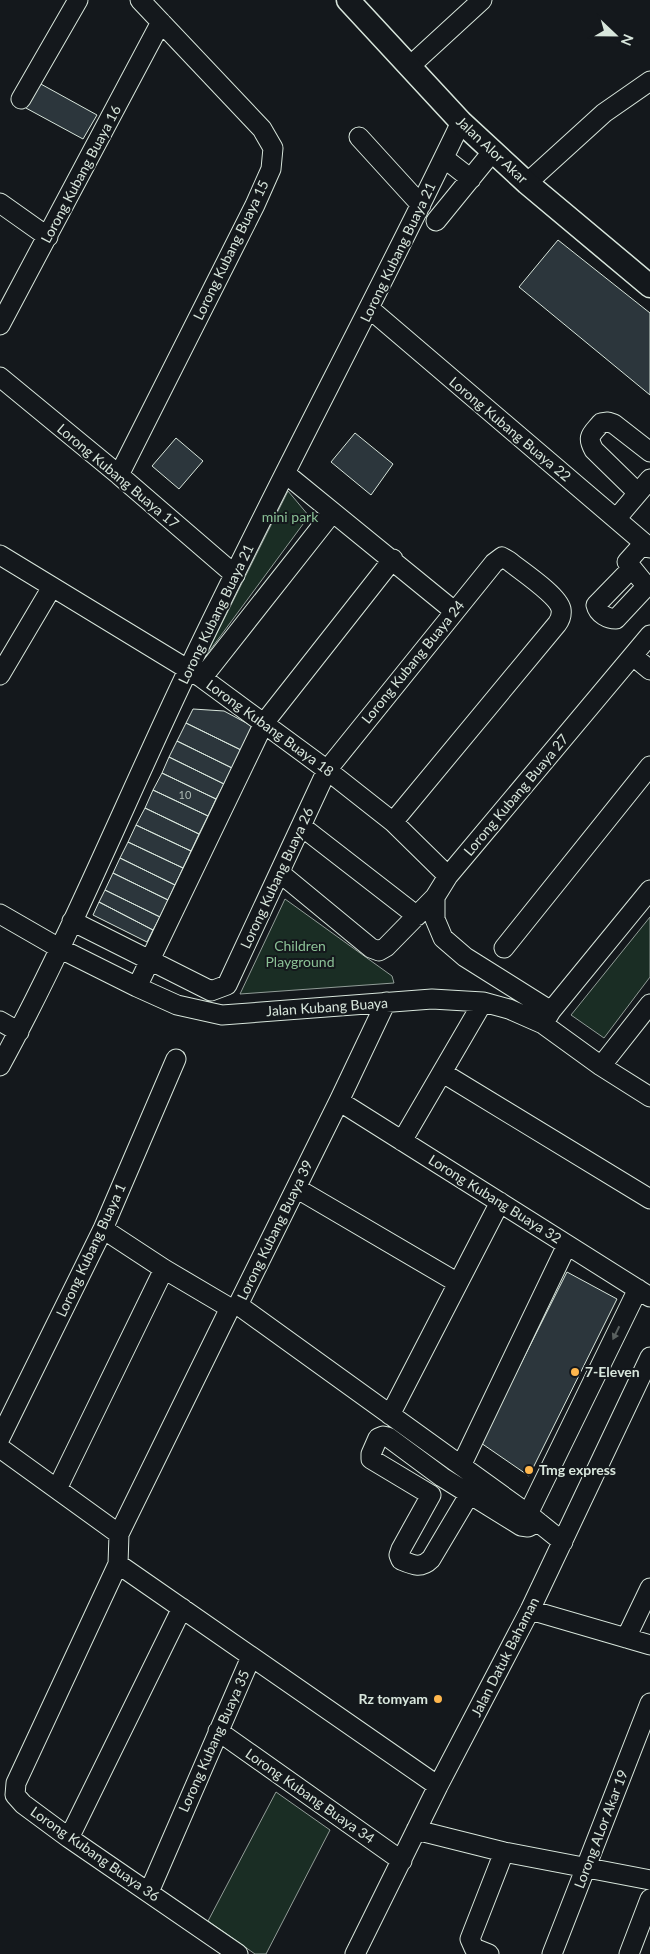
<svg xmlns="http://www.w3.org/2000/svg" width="650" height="1954" font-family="Lato,sans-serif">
  <rect width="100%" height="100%" fill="#14181c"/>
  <path fill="#1a2d24" stroke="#939e99" d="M288,491l21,25 -104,141z
    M285,899l107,77 2,7 -154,11z
    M650,917v60l-46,61 -33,-23z
    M276,1792l54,38 -64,124h-11l-47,-33z"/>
  <path fill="#2c363c" stroke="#d8e6dc" d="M39,83l58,32 -14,24 -59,-32z
    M558,240l92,73v82l-131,-108z
    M355,433l38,31 -22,31 -40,-33z
    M176,438l27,23 -24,28 -27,-23z
    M193,709l31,2 28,15 -11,24 -55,-27z
    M186,723l55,27 -9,18 -55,-27z
    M177,741l55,27 -8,16 -55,-27z
    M169,757l55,27 -8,15 -54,-26z
    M162,773l54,26 -8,17 -55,-26z
    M153,790l55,26 -9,18 -54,-26z
    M145,808l54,26 -8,17 -55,-26z
    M136,825l55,26 -8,17 -55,-26z
    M128,842l55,26 -8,17 -55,-27z
    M120,858l55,27 -7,15 -55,-27z
    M113,873l55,27 -8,17 -55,-27z
    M105,890l55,27 -7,13 -54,-28z
    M99,902l54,28 -6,12 -54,-27z
    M567,1272l50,27 -88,177 -48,-33z"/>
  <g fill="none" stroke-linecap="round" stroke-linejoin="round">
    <g stroke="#d8e6dc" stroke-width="21">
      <path id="minor" d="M409,67l73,-67
        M21,99l57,-99
        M359,137l62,68
        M444,158l27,21
        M527,183l77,-70 46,-32
        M0,203l48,34
        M436,221l57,-70
        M370,309l280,239
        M0,325l161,-303
        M0,377l119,98 116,100
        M286,474l168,137
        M119,475l136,-270 16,-36 2,-21 -11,-19 -122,-129
        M638,493l-44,-43c-8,-14 -2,-16 7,-27l7,-1 6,2 36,28
        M616,519l34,-40
        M0,555l202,123 125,92 66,52 55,54
        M631,569l-35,36c2,9 12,14 20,14l29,-31 -1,-5 -17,-21 17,-19
        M633,656l17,14
        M0,675l52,-88
        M202,678l130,-165
        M301,826l116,90
        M280,873l91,75 8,3 7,-4 49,-50 13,-21 202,-241
        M435,897v22l8,19 22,19 86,54
        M0,914l59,34 78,39 40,18 45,10 210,-16 51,3 26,7 34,15 58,42 49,31
        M72,921l139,70 16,-6 100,-215 167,-207 8,-6 7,4c12,10 49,34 52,48 1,6 -1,11 -4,15l-164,198
        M504,948l146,-182
        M137,987l127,-264 129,-164
        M0,1021l19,11
        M545,1021l6,-10 99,-121
        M0,1066c70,-128 125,-264 188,-396 87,-184 185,-364 273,-548
        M601,1066l49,-62
        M443,1073l207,126
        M339,1101l311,196
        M402,1141l81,-139
        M296,1188l162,95
        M103,1229l61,40 66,39
        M238,1305l290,209 35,28
        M390,1415l110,-213
        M0,1438l103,-209 73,-170
        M0,1448l119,86
        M461,1466l106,-221
        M57,1489l107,-220
        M469,1495l-38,64c-10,10 -18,6 -30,1l-2,-5 2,-6 30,-54 -60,-36v-5l7,-16 5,-2 5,1 54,40 79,49 7,1 10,-5
        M528,1514l110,-225
        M118,1564l320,222
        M530,1610l120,35
        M626,1638l24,-50
        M218,1731l184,130
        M416,1830l88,22 146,28
        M69,1838l113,-230
        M149,1892l102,-235
        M238,1954l-169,-116 -46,-34 -8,-9 1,-12 102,-219 1,-30 111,-226 8,-3 101,-204 47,-99
        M355,1954l83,-168 92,-176 120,-253
        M489,1954l-15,-6 -4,-9 34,-87
        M552,1954l98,-251
        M629,1954l21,-55"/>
    </g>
    <g stroke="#d8e6dc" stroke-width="25">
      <path id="major" d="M348,0l113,122 66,61 123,103"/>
    </g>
    <use href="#minor" stroke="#14181c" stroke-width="19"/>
    <use href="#major" stroke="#14181c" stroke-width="22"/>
  </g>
  <defs><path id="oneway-solid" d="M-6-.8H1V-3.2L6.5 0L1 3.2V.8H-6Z" transform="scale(1.25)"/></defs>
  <use fill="#59605f" href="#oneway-solid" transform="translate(616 1333) rotate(116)"/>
  <g fill="#ffb74d" stroke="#14181c" stroke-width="2">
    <circle cx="575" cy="1372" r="5"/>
    <circle cx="529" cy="1470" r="5"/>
    <circle cx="438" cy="1699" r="5"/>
  </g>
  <g text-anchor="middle" stroke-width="4" stroke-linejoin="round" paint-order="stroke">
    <g font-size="11" fill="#adbab4">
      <text x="185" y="799">10</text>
    </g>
    <g font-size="14" fill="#d8e6dc" stroke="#14181c">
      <text transform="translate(492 150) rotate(43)" y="5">Jalan Alor Akar</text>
      <text transform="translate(81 174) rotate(-62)" y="5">Lorong Kubang Buaya 16</text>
      <text transform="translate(231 250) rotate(-64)" y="5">Lorong Kubang Buaya 15</text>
      <text transform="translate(398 252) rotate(-64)" y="5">Lorong Kubang Buaya 21</text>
      <text transform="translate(510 429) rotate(40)" y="5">Lorong Kubang Buaya 22</text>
      <text transform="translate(118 476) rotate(40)" y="5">Lorong Kubang Buaya 17</text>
      <text transform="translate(216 614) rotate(-64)" y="5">Lorong Kubang Buaya 21</text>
      <text transform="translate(413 662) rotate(-51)" y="5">Lorong Kubang Buaya 24</text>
      <text transform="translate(270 728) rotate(36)" y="5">Lorong Kubang Buaya 18</text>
      <text transform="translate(516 795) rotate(-50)" y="5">Lorong Kubang Buaya 27</text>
      <text transform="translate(277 878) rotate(-65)" y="5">Lorong Kubang Buaya 26</text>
      <text transform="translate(327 1007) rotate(-4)" y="5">Jalan Kubang Buaya</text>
      <text transform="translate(495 1199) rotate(32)" y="5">Lorong Kubang Buaya 32</text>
      <text transform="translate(275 1230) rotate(-64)" y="5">Lorong Kubang Buaya 39</text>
      <text transform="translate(91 1250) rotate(-65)" y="5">Lorong Kubang Buaya 1</text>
      <text transform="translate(505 1657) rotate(-63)" y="5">Jalan Datuk Bahaman</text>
      <text transform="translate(214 1741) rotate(-66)" y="5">Lorong Kubang Buaya 35</text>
      <text transform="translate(310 1796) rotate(35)" y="5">Lorong Kubang Buaya 34</text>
      <text transform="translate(601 1829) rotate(-69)" y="5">Lorong ALor Akar 19</text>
      <text transform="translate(95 1854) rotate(35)" y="5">Lorong Kubang Buaya 36</text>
    </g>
    <g font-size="14" fill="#8ac095" stroke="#14181c">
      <text x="290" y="522">mini park</text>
      <text x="300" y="951">Children<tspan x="300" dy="16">Playground</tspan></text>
    </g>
    <g font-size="14" font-weight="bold" fill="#d8e6dc" stroke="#14181c" text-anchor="start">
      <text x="585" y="1377">7-Eleven</text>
      <text x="539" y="1475">Tmg express</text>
      <text x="428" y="1704" text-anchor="end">Rz tomyam</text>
    </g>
  </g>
  <g transform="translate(615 35) rotate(112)" stroke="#14181c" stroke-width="4" paint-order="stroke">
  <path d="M0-4L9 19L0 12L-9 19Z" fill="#d8e6dc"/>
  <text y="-8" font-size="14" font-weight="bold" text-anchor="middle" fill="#d8e6dc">N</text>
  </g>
</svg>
